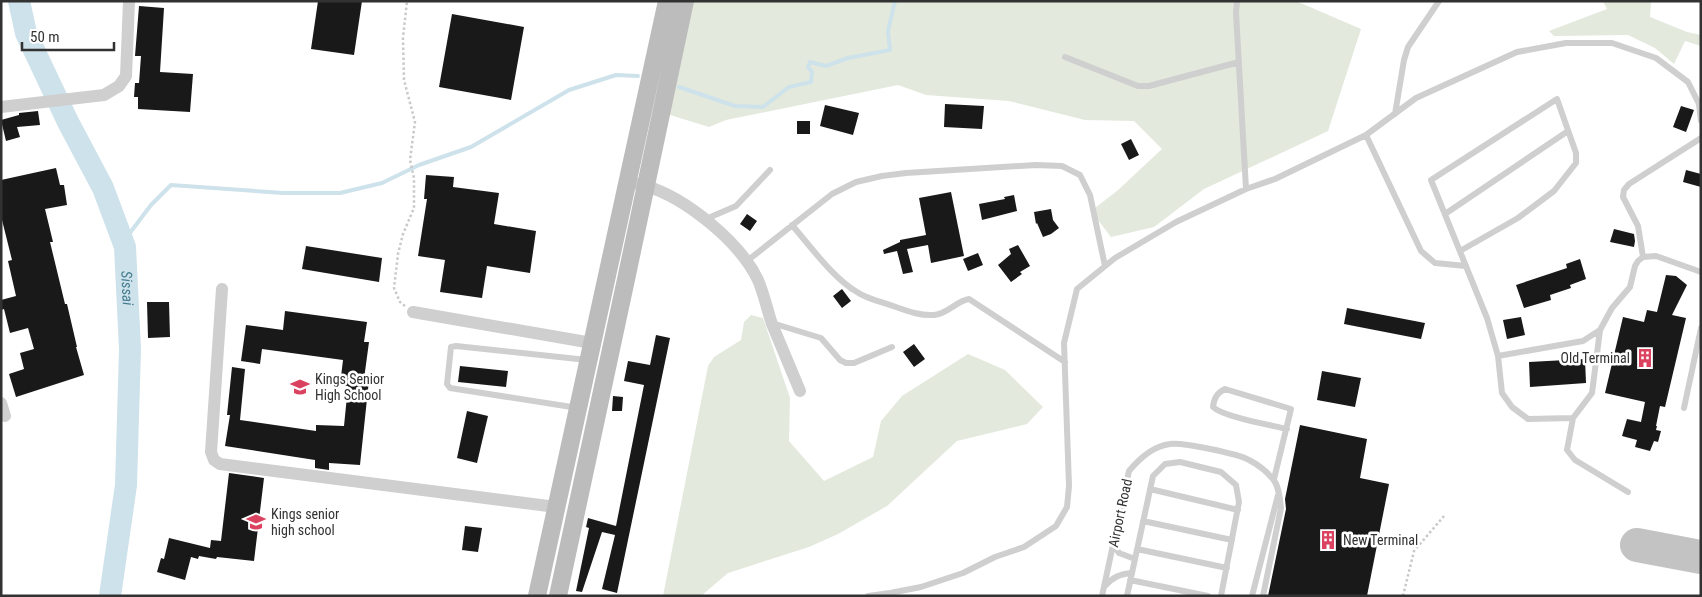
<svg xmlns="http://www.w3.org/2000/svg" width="1702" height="597" font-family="'Roboto Condensed',sans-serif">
  <rect width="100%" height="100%" fill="#fff"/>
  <path fill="#e3e9dc" d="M691,1h605l65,28 -33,102 -124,58 -50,38 -43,10 -20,-26 26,-20 45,-42 -28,-28 -49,-1 -76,-19 -83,-6 -28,-10 -172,35 -17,7 -42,-13z
    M1603,1h48l-1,16 37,15 14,3v11l-16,-5 -11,23 -19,-16 -27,-13 -74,1 -5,-5 58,-22z
    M751,315l12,3 27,80 -1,43 35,40 49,-24 8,-36 21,-25 66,-42 37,16 38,37 -16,17 -70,17 -70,65 -49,28 -29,13 -81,26 -27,23h-38l45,-230 6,-9 27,-17 3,-18z"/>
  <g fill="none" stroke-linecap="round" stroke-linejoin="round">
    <path stroke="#cde2ea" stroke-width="4" d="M679,87l56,19 28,1 26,-20 22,-5 1,-10 -4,-5 2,-5 16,4 22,-8 42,-8 -2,-19 7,-30
      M123,242l28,-37 20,-20 112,8h57l42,-10 37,-18 52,-18 98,-57 47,-15 22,1"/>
    <path stroke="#cde2ea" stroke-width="22" id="s1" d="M19,1l7,32 42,89 35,66 22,59 5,102 -4,136 -16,111"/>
    <path stroke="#c3c3c3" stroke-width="34" d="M1637,545l64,12"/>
  </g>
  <path fill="#191919" d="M318,1h44l-8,54 -43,-6z
    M139,6l25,2 -4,64 33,2 -3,38 -52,-3v-12h-4l1,-14h4l2,-27h-6z
    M452,14l72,13 -13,73 -72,-13z
    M945,104l39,2 -2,23 -38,-2z
    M825,105l34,8 -6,22 -33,-9z
    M1681,106l13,4 -8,22 -13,-5z
    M38,111l2,14 -23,2 3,10 -14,4 -5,-21 18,-5v-2z
    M797,121h13v13h-13z
    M1131,139l8,16 -10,5 -8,-16z
    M56,168l4,17h4l3,20 -22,4 8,33h-3l15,62h2l10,43h-1l8,28 -68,22 -7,-23 15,-5 -4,-16 14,-4 -6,-21 -18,5 -6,-24 -3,1v-10l15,-4 -8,-35 4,-1 -11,-44v-36z
    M1686,170l15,4v13l-18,-5z
    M426,175l28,2 -1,10 46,6 -5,31 42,7 -6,42 -43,-7 -5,32 -42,-6 5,-32 -27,-4 9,-57h-3z
    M951,192l13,64 -33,7 -3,-18 -21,4 6,23 -10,2 -6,-23 -13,3 -1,-4 17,-8v-2l26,-5 -7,-37z
    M1014,195l3,16 -35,9 -3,-16 26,-5 -1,-2z
    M1051,209l2,11 6,8 -8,6 -8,3 -6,-14 -1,1 -2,-12z
    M747,214l10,7 -7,10 -10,-7z
    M1614,229l20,5 1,7 -1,6 -24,-5z
    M1018,245l12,21 -10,6 2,2 -11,8 -13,-17 13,-11 -2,-5z
    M306,246l76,12 -3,24 -77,-13z
    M978,253l5,12 -15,6 -5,-12z
    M1580,259l6,20 -16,6 1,3 -21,7 1,5 -27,8 -8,-23 51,-17 -1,-4z
    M1666,275l10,1 11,9 -15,30 14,3 -21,89 -5,-1 -4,20h1l-1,4 5,1 -3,11 -4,-1 -4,10 -15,-4 2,-7 -15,-4 5,-17 14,3 4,-20 -40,-9 18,-76 21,5 3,-12 10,2z
    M842,289l9,12 -9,7 -9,-12z
    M147,302h22l1,35 -22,1z
    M1347,308l78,15 -4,16 -77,-15z
    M285,311l82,11 -3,20h5l-5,37 5,1 -9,85 -31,-2v7l-14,-2v-8l-90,-14 5,-31h-3l5,-48 13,2 -5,51 76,11v-6l28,1 4,-40 -8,-1 3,-25 -81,-11 -2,15 -19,-3 5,-36 37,5z
    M1521,317l4,18 -18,4 -4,-19z
    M656,335l14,3 -53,255 -15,-4 13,-54 -13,-3 -20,60 -6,-1 13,-63 -3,-1 2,-9 28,8 28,-141 -20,-4 4,-20 22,4z
    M914,344l11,15 -11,8 -11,-15z
    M1585,359l1,24 -56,4 -1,-25z
    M460,366l48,5 -2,16 -48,-5z
    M1322,371l39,7 -6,29 -38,-7z
    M613,396l10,1 -1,14h-10z
    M467,411l21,5 -11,47 -20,-5z
    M1300,425l67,14 -7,39 29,6 -22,112h-99l18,-87 -1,-10z
    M229,473l35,5 -10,83 -37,-4 -1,2 -17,-3 -1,3 -7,-2 -6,23 -28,-8 4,-14 3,1 5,-21 41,10 1,-8 10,1z
    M465,526l17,2 -4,24 -16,-2z"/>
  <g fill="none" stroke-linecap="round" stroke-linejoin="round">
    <path stroke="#c9c9c9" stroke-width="2.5" stroke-dasharray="2.5 2.5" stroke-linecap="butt" d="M405,306l-5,-4 -6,-14 4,-34 5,-20 11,-26v-30l-4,-18 5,-38 -11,-42 -1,-42 4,-37
      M1403,596l11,-45 30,-35"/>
    <path stroke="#cfcfcf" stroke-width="6" d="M1237,1l-1,12 10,176
      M1065,57l73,29h11l90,-24
      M1395,114l9,-54 4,-13 31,-46
      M1366,135l55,116 14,12 31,3
      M1445,214l123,-83
      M706,219l30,-13 34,-36
      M792,225c18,21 42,54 65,67 10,7 25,10 36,14 14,5 27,10 41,9 14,-1 22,-14 35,-16l96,63
      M1460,251l58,-33 36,-27 22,-28v-10l-19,-54 -126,81 56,138 11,38 4,37 10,14 16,12 45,-1
      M1643,257l-5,-31 -15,-29 1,-7 5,-6 72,-46
      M747,261l85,-67 24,-12 26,-6 24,-3 130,-8 26,1 18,9 10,20 15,71
      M772,323l49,15 19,22 6,3h8l38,-16
      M1600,330l-8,63 -19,25 -6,32 8,10 53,32
      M1498,356l85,-15 17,-11 12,-22 18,-21 5,-21 3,-5 5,-4 13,-1 45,16
      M578,408l-128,-20 -3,-4 4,-37 5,-1 131,14
      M1684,408l17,-80
      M1274,479l17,-70 -66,-20c-8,4 -11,9 -12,18 10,10 58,18 74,22
      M1150,489l88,21
      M1143,521l89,19
      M1113,544l6,9 16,6
      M1137,549l90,19
      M1130,580l78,16
      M1105,586c8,-9 15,-12 27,-13
      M868,596l22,-3 31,-6 42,-14 32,-16 29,-10 32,-21 11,-19 2,-21 -5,-143 13,-54 38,-31 61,-36 70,-33 29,-10 91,-44 50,-37 101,-46 49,-9h46l44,15 32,24 11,22 2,17
      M1102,596l27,-125c10,-12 24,-25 41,-27 12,-2 69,10 79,16 8,4 18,12 24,19 6,7 7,20 8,29l-18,88
      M1127,596l26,-120 12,-12 15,-2 41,10 15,13 3,17 -18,94
      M1252,596l26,-101"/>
    <path stroke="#cfcfcf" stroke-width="12" d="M1,107l103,-12 15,-9 7,-10 3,-75
      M627,182c6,1 13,2 19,4 40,12 94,56 112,94 6,14 9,29 14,44 9,22 19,45 28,67
      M222,289l-11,163 3,8 6,4 336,43
      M413,312l179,31
      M1,403l4,13"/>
    <path stroke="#bcbcbc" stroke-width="18" d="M537,596l130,-595
      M558,596c42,-199 86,-396 127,-595"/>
  </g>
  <defs>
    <g id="building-bare" transform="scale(1.5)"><path d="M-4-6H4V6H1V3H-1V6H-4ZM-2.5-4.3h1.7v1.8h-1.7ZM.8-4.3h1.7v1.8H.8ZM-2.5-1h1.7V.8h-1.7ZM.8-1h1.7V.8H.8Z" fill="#db425f" stroke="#fff" stroke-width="2.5" paint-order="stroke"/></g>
    <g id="school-bare" transform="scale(1.5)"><path d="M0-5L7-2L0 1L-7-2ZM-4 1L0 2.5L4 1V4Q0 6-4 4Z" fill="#db425f" stroke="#fff" stroke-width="2.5" paint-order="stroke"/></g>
  </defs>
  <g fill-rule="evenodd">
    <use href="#building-bare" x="1645" y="358"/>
    <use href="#school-bare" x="300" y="387"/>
    <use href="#school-bare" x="256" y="522"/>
    <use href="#building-bare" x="1328" y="540"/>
  </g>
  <g text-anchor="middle" stroke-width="5" stroke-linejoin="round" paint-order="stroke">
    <g font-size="14" fill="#323232" stroke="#fff" text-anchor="start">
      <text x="1630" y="363" text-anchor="end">Old Terminal</text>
      <text x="315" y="384">Kings Senior<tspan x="315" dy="16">High School</tspan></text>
      <text x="271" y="519">Kings senior<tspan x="271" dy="16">high school</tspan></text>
      <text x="1343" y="545">New Terminal</text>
    </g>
    <g font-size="14" fill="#323232" stroke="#fff">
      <text transform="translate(1120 513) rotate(-78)" y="5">Airport Road</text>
    </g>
    <g font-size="15" font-style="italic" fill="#447c90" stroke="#fff">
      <text dy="5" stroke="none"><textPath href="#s1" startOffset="310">Sissai</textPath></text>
    </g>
  </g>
  <rect width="1702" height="597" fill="none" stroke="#323232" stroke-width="5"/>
  <path d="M22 42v8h92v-8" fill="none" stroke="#323232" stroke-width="2.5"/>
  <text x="30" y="42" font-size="15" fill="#323232" stroke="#ffffff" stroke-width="4" paint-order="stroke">50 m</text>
</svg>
